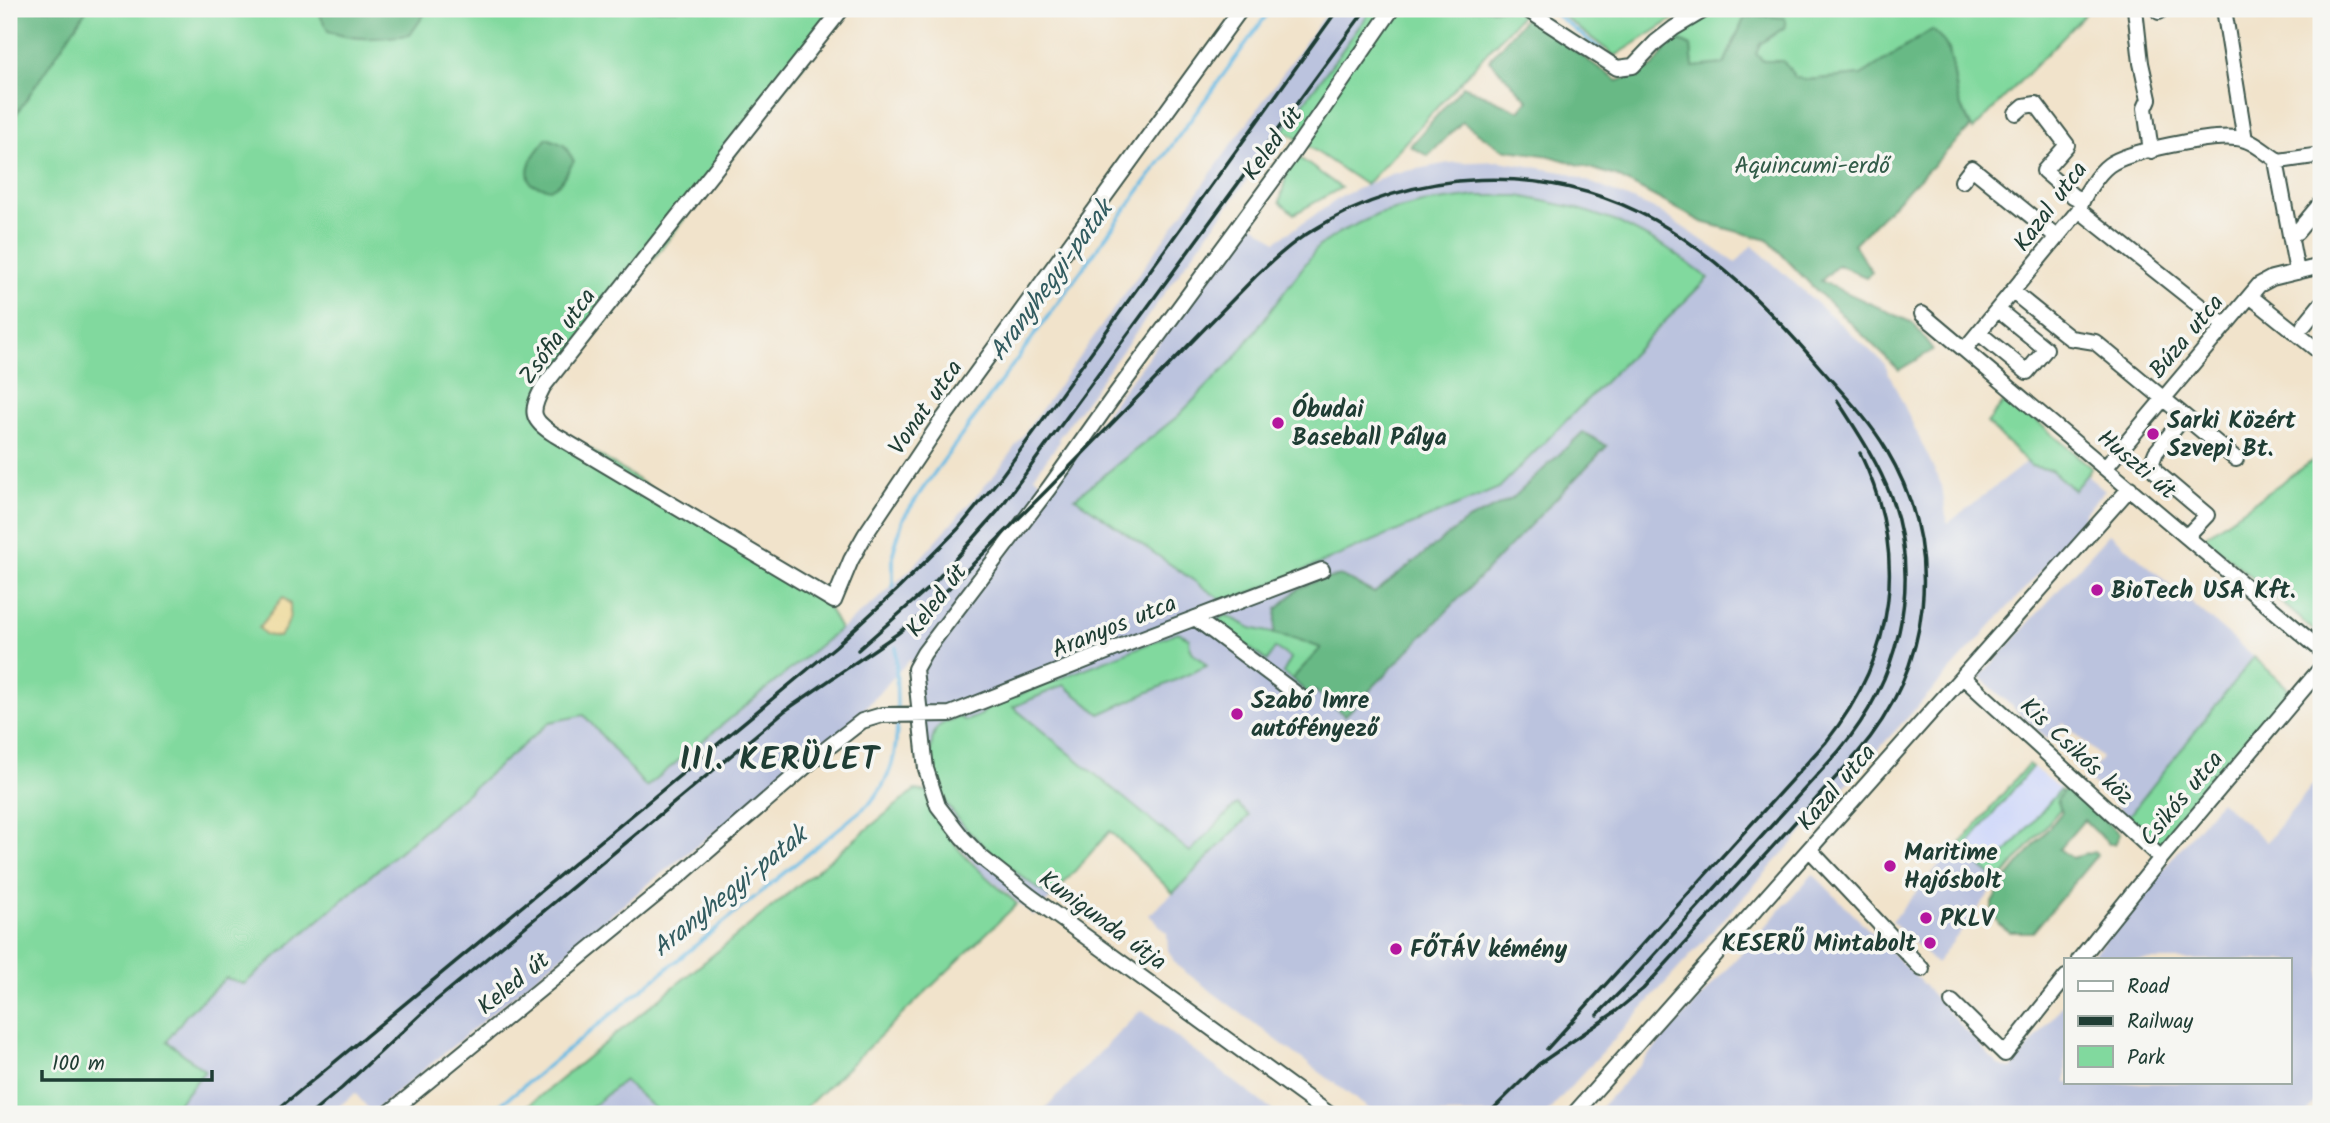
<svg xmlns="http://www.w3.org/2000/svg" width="2330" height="1123" font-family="Kalam,sans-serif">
  <rect width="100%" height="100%" fill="#f6f6f2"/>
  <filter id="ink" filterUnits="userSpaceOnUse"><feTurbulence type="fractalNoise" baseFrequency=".0143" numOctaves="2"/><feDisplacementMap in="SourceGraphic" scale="14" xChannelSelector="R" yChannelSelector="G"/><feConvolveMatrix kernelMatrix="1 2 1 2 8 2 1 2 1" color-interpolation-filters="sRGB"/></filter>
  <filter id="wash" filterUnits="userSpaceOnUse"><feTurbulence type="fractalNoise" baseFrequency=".00686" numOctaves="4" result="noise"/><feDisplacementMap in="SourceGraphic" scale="28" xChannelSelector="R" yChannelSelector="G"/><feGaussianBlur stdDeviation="1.57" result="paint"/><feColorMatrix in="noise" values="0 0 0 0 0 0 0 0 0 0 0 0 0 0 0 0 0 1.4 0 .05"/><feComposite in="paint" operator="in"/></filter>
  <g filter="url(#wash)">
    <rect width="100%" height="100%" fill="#f1e3cb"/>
    <path fill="#d1d9f9" d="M2028,763l42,34 -71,84 -42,-33z"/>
    <path fill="#bbc3de" d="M1329,9h43l-314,430 2,2 -26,35 15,12 201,-266 26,19 68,-46 47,-21 58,-11 51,-2 68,12 91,38 77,52 16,-18 132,118 58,123 5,38 103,-80 55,46 -20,22 -5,16 -534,586h-170l-200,-149 -8,-15 -1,-17 -18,-18 24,-22 -62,-62 -77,85 -55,-47 -34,-39 -17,-38 -18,-133 -53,58 -60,51 -139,108 -286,237 -17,-20 -25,21h-161l36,-43 -39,-31 21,-26 39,-36 18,6 306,-262 34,-8 62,72 232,-187 34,-31 84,-95z
      M2110,533l144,124 -126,160 -41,-39 15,-20 -39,-36 -16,17 -67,-62z
      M2321,774v319l-15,21h-711l218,-240 107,107 78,84 13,4 55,-68v82h224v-123h-202l132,-159 47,41z
      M1955,846l44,35 -63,83 -44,-43z
      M1141,1010l69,53 67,51h-237z
      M624,1080l36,34h-77z"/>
    <path fill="#81d99e" stroke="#508b69" stroke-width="2" d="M9,9h838l-313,404 191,123 96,58 19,35 -194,158 -62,-72 -34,7 -306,262 -18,-6 -39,36 -20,27 38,30 -36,43h-160z
      M1372,9h155l-161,176 -82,-55z
      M1554,9h135l-74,47z
      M1709,9h381l-117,121 -14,-28 -10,-53 -17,-19 -71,45 -54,5 -12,-3 -6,-9 -26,-7 -7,-7 4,-10 25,-17v-9l-41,1 -20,45 -31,4 -2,-22 -17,-8 -1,-5z
      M1297,156l44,32 -47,26 -14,-12 8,-35z
      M1477,196h42l57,12 44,15 46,24 42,31 -209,210 -273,115 -151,-105 103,-82 57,-58 83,-111 22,-15 39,-18 43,-11z
      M2008,397l84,71 -18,22 -23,-20 -20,-4 -44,-43z
      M2321,455v181l-117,-99z
      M1226,615l25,13 46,11 24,9 -29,31 -9,-6 8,-15 -16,-10 -8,13 -46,-34 -2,-7z
      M1178,632l11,6c1,19 8,16 18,28l-107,48 -36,-29 -51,22 177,145 47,-48 12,12 -76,77 -63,-62 -59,67c-46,-34 -124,-85 -120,-149 2,-23 8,-26 29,-32l5,4 16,-6 9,-9z
      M2254,657l36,33 -127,153 -5,1 -30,-27z
      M2028,764l4,3 -64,77 27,22 65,-76 2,3 -4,7 3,8 -62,73 -42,-33z
      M915,790l13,2c5,12 10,25 16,36 15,28 49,54 73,76l-218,210h-139l-36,-34 -41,34h-65z"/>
    <path fill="#68b985" stroke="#447b5c" stroke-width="2" d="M9,9h78l-78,116z
      M322,9h106l-18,26c-28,3 -56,7 -82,-4l-9,-18z
      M1756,15l29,3v9l-25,17 -4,10 7,7h20l12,16 12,3 54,-5 71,-45c25,17 19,45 27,71 3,9 8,18 12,26l-117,117 18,28 -6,5 -28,-12 -17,16 92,42 20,27 -34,20 -90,-87 -41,-43 -66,-18 -86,-46 -66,-20 -48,-7 -40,-27 -34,34 -18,-10 53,-60 56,25 9,-11 -39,-40 37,-43 92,64 35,-14 21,-29 17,8 2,21 31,-3 20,-45z
      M547,138l17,7 10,16 -14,22 -10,6 -19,-5c-9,-19 5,-32 16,-46z
      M1583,432l24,14 -262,270 -31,-26 -5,5 -17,-16 29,-31 -24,-9 -23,-5 3,-25 22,-21 20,-8 23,-4 32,17 92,-72 46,-22z
      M2066,787c20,14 35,31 54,47l-5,10h-6l-25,-24 -25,29 13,9 22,-6 3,3 -64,77h-23l-11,-8 -7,-12v-9l11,-20 59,-71 -5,-12z"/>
    <path fill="#eeda9e" stroke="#868c69" stroke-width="2" d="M283,597l7,7c1,14 -2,22 -11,33l-13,-2 -7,-7z"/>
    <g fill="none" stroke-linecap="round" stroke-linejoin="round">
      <path stroke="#69bbe4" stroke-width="3.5" d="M1549,9l53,42
        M893,587v-34l10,-34 19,-29 349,-481
        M896,647l1,65
        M489,1114l381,-311c22,-24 27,-51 27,-83"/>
    </g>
  </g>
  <g filter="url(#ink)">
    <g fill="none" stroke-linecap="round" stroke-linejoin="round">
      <g stroke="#3e564b" stroke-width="18">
        <path id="minor" d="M842,9l-299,378c-13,25 -13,32 12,48l279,166 17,-41 14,-25 75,-112 301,-414
          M1526,9l91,59 16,-2 23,-24 18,-14 32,-19
          M2135,9l6,54 8,36 -4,9 6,43
          M2158,9l1,3
          M2224,9l21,131
          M2016,113l8,-7 12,-2 31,41 -23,26 29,25 8,4
          M2279,161l-2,5 20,106
          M1962,181l10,-13 85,69
          M2079,210l146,116
          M2290,236l7,-4 24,-29
          M2013,292l57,46 25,4 141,117
          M2250,296l71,57
          M1922,314l399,336
          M2304,325l17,-21
          M1979,333l48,39 19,-23 -48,-39
          M1965,349l114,-139c3,-13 19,-37 30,-45 19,-14 102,-30 127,-27 16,1 29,15 43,23l42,-6
          M2180,413v9l-24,30 -4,10 3,9 52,44 -20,21
          M2106,467l153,-182 13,-7 49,-12
          M1195,618l107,80
          M1963,677l198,181
          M1810,850l112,119
          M2079,960l82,-102 160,-190
          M1952,1002l53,52 61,-77
          M388,1114l297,-243 136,-118 41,-32 20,-6 68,-1 182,-72 190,-72
          M1329,1114l-299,-218 -49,-39 -19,-20 -24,-31 -12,-37 -11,-100 9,-16 125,-165 63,-89 180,-245 100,-145
          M1574,1114l556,-626"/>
      </g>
      <use href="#minor" stroke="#fff" stroke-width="14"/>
      <path stroke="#1f3d34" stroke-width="3.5" d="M858,650l75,-66 65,-73 368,-502
        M786,710l111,-76 28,-22 124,-124 206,-211c17,-16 35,-33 55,-45 102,-65 237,-71 344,-12 60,34 111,85 156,136 25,30 56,59 76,93 60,101 46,217 -29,305l-214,235 -28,23 -76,52 -51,50
        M1597,1015l32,-32 210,-232c59,-70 84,-165 52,-254 -13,-35 -34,-66 -54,-97
        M1547,1049l279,-307c70,-88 83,-188 34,-289
        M272,1114l564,-468 63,-58 59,-59 42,-51 39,-53 299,-416
        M311,1114l31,-26 91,-85 360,-299"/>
    </g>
  </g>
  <g fill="#b5179e" stroke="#f6f6f2" stroke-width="2.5">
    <circle cx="1278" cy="423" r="7"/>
    <circle cx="2153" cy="434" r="7"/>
    <circle cx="2097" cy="590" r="7"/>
    <circle cx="1237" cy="714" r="7"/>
    <circle cx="1890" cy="866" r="7"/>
    <circle cx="1926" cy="918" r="7"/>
    <circle cx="1930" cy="943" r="7"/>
    <circle cx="1396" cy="949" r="7"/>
  </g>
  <g text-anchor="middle" stroke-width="7" stroke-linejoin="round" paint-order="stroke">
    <g font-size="24" fill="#1f3d34" stroke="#f6f6f2">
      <text transform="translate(1272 143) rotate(-54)" y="8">Keled út</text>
      <text transform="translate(2050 206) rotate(-53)" y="8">Kazal utca</text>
      <text transform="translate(557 336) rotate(-54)" y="8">Zsófia utca</text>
      <text transform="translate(2186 336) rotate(-50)" y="8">Búza utca</text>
      <text transform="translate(925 407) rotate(-55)" y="8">Vonat utca</text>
      <text transform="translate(2137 464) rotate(40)" y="8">Huszti út</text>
      <text transform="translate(936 600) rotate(-53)" y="8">Keled út</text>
      <text transform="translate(1114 626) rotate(-22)" y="8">Aranyos utca</text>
      <text transform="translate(2077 751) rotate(43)" y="8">Kis Csikós köz</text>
      <text transform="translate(1836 787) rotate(-49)" y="8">Kazal utca</text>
      <text transform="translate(2181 798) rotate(-50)" y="8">Csikós utca</text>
      <text transform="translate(1103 920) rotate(36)" y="8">Kunigunda útja</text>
      <text transform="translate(513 983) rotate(-39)" y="8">Keled út</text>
    </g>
    <g font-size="24" fill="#335c49" stroke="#f6f6f2">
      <text x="1812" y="173">Aquincumi-erdő</text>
    </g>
    <g font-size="24" font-weight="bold" fill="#1f3d34" stroke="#f6f6f2" text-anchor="start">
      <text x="1292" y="417">Óbudai<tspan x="1292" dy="28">Baseball Pálya</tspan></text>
      <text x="2167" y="428">Sarki Közért<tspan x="2167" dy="28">Szvepi Bt.</tspan></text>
      <text x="2111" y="598">BioTech USA Kft.</text>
      <text x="1251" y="708">Szabó Imre<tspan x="1251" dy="28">autófényező</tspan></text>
      <text x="1904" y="860">Maritime<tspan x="1904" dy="28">Hajósbolt</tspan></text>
      <text x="1940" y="926">PKLV</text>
      <text x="1916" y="951" text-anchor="end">KESERŰ Mintabolt</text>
      <text x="1410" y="957">FŐTÁV kémény</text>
    </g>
    <g font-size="26" font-style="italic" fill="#325c60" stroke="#f6f6f2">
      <text transform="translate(1050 280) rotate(-54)" y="9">Aranyhegyi-patak</text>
      <text transform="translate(729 891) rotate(-39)" y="9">Aranyhegyi-patak</text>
    </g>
    <g font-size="32" font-weight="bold" letter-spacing="2" fill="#1f3d34" stroke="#f6f6f2">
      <text x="780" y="769">III. KERÜLET</text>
    </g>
  </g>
  <rect width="2330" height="1123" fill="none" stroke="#f6f6f2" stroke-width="35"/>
  <rect x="2064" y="958" width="228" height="126" fill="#f6f6f2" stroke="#a0aca6" stroke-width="2"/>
  <rect x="2078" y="981" width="35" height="10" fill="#ffffff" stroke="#a0aca6" stroke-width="2"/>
  <text x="2127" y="993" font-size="21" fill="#1f3d34">Road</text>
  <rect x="2078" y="1016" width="35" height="10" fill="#1f3d34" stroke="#a0aca6" stroke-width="2"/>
  <text x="2127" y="1028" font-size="21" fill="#1f3d34">Railway</text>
  <rect x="2078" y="1046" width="35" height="21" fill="#81d99e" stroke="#a0aca6" stroke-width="2"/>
  <text x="2127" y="1064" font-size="21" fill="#1f3d34">Park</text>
  <path d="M42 1070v10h170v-10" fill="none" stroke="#1f3d34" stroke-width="3.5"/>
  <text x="52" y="1070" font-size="21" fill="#1f3d34" stroke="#f6f6f2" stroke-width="5" paint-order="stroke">100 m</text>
</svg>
